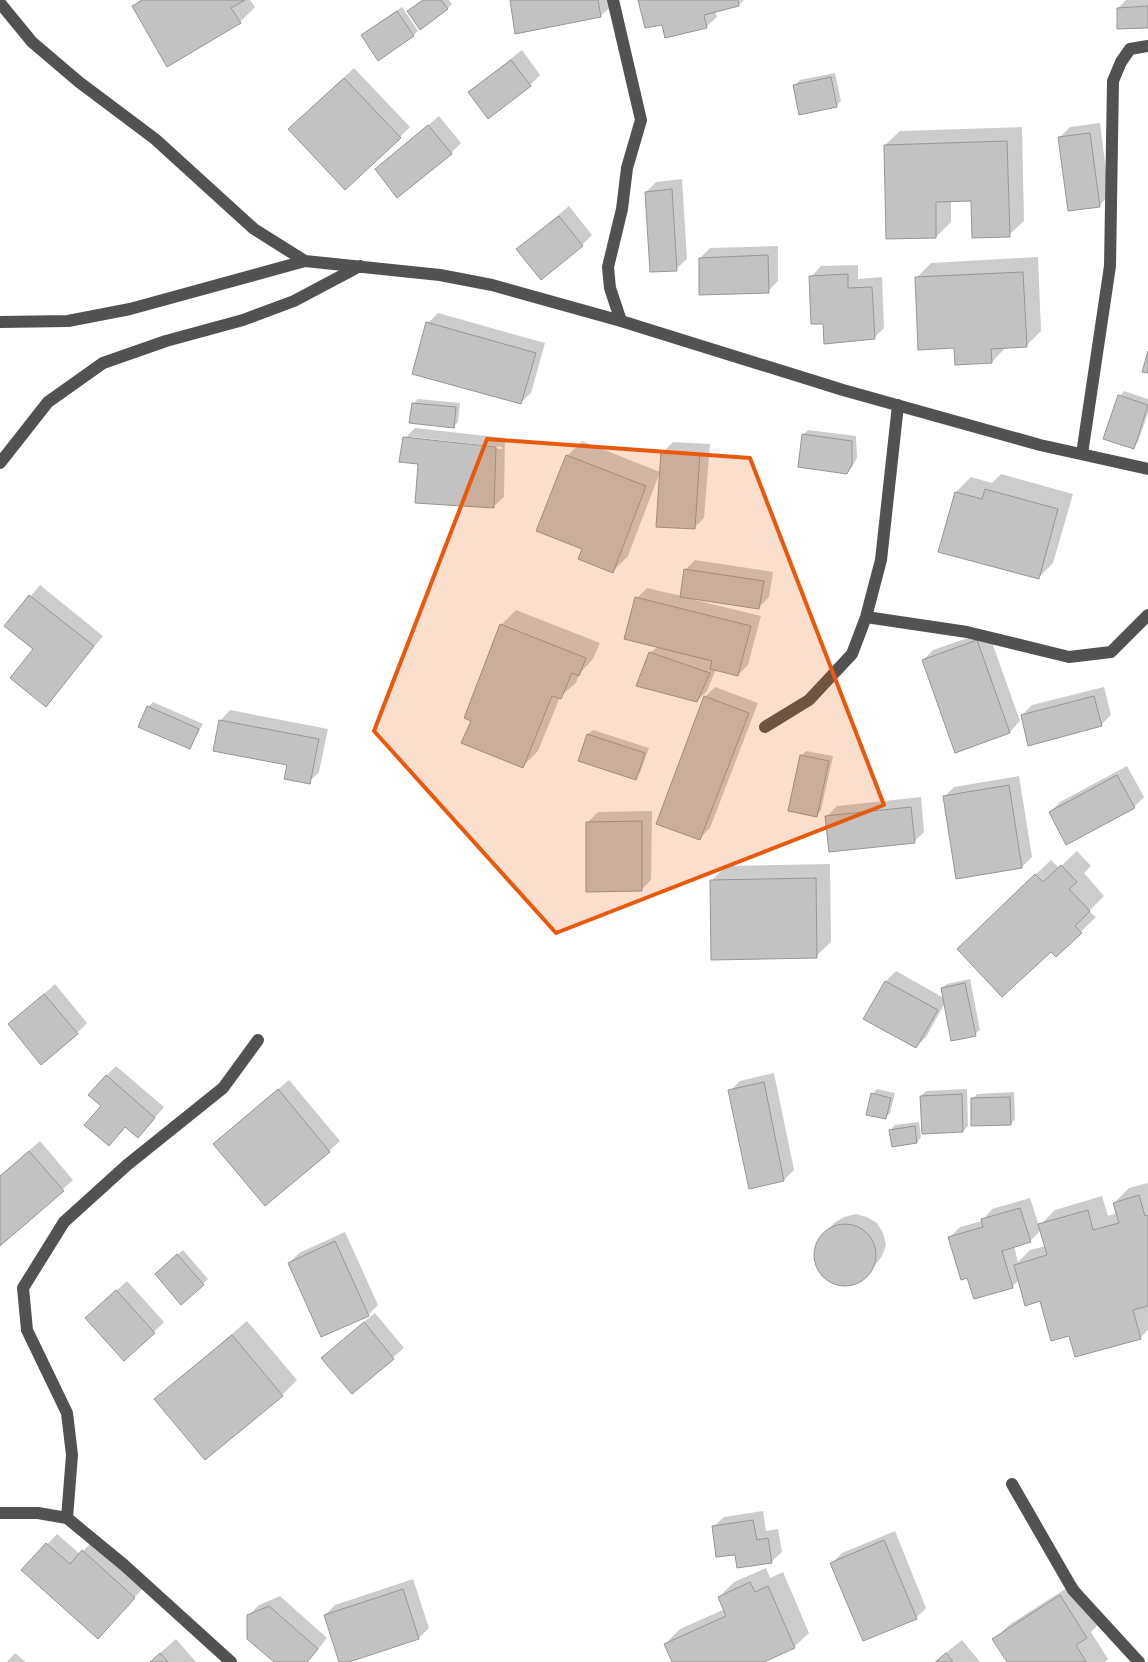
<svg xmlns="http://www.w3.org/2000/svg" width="1148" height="1662" font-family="'Fira Sans',sans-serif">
  <rect width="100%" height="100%" fill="#fff"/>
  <path fill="#0003" fill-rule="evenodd" d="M140,0h110l5,7 -15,15 -106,-15z
    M423,0h26l3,4 -5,5 -38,2z
    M511,0h99l1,6 -10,10z
    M639,0h105l-5,5 -24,6 2,6 -11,10 -43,-4z
    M1126,0h22v26l-30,-18z
    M402,7l16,24 -4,4 -47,-4z
    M522,50l18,25 -10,10 -61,7z
    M354,68l56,59 -10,10 -100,-18z
    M835,73l6,28 -5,5 -41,-21 5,-5z
    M439,116l22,27 -10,10 -75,16z
    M1100,123l9,72 -10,11 -39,-69 10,-10z
    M1022,127l2,94 -15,14 -37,-35h-21v22l-15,15 -51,-92 15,-14z
    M682,179l5,80 -11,10 -30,-77 10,-10z
    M569,206l23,29 -10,10 -64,4z
    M778,246v35l-10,10 -68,-33 10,-10z
    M1038,257l3,74 -15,15 -20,1 -14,15 -37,-15 -39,-69 15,-15z
    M858,265v14l24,-2 2,51 -10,10 -50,-15 -13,-46 10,-11z
    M438,313l107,30 -14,50 -11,10 -92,-80z
    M1124,391l24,8v14l-10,29 -5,5 -13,-51z
    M418,399l42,4 -2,19 -5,5 -40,-23z
    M415,428l90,10 -1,59 -11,10 -74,-44 -14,-25zM411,437l91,10v2l-91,-10z
    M808,430l48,6 1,22 -5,9 -5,5 -44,-37z
    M582,441l78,31 -32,84 -15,15 -29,-23 -17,-92z
    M673,442l37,2 -6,74 -10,10 -31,-76z
    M1001,474l72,20 -20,69 -15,15 -98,-27 16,-59 15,-15 21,6z
    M695,560l78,12 -4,25 -10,10 -64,-9v2l66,16 -13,49 -10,10 -22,-6 -9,22 -10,10 -47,-48 8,-7 -21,-48 10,-10 34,8 4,-26z
    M40,585l63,51 -57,69 -11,-57 -29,-22z
    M516,610l84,33 -7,16 -14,15 -3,9 -16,14 -22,54 -15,15 -51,-46 29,-95z
    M988,631l32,90 -10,11 -55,19 -32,-91 10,-10z
    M715,687l43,16 -48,125 -10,10 5,-141z
    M1104,687l7,28 -10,10 -79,-10 10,-10z
    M153,702l50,22 -14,24 -41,-41z
    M230,710l98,19 -9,43 -10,10 -21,-18 -68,-43z
    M593,730l56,18 -9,25 -5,5 -55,-18 8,-26z
    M806,751l27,5 -12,54 -4,5 -16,-59z
    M1127,766l17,31 -10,10 -84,5 10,-10z
    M1019,776l13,81 -10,10 -78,-70 10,-10z
    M921,797l3,35 -10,10 -88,-25 11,-11z
    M652,811l-1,69 -10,10 -53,-68 10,-10z
    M1077,851l14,15 -7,7 20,23 -15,15 7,6 -40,39 -5,-6 -77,-16 77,-74 8,8z
    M830,864l1,78 -15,14 -105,-75 15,-15z
    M896,971l48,27 -2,-10 5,-4 23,-5 10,51 -5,4 -30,-31 -19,34 -10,10 -51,-28 21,-38z
    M55,984l32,39 -10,10 -67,-9z
    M116,1066l48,41 -16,19h-22l-7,9 -16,-29 3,-30z
    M774,1073l20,97 -10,10 -34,8 -20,-97 10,-10z
    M289,1080l51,61 -11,10 -114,-7z
    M877,1089l18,4 -5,20 -5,5 -13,-24z
    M967,1089l1,37 -5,5 -42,-35 5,-5z
    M1014,1092l1,27 -4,5 -39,-25 5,-5z
    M919,1122l2,15 -4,5 -27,-12 5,-5z
    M40,1141l33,39 -73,65v-69z
    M1148,1183v147l-8,8 -70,-4 -29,-34 -22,-20 -7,7 -44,-10 -18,-40 10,-10 22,-6 10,-12 38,-11 9,28 16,-16 47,-14 6,20 9,-3 -3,-10 15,-15zM1041,1230l5,16 -16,4 -12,12 -4,-16 16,-5z
    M856,1214l11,3 10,6 6,10 3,12 -4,11 -16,21 -11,6 -11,2 -11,-2 -10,-7 -6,-9 -2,-12 2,-11 17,-21 10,-6z
    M345,1232l33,73 -10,10 -79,-52 10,-10z
    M183,1250l25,29 -27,24 -20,-34z
    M127,1281l37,41 -10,10 -57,-24z
    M375,1313l29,35 -52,44 -19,-44z
    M247,1321l50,59 -15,15 -126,4z
    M763,1511l3,20 12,-2 4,23 -11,10 -35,-9 -23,-26 11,-10z
    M895,1531l31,77 -10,10 -84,-55 10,-10z
    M57,1534l23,20 13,-13 51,46 -36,40 -85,-57z
    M766,1568l4,10 13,-6 26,61 -15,14 -33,15h-88l-8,-18 15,-15 45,-20 -6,-12 15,-15z
    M413,1579l16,49 -10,10 -79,24 -15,-47 10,-10z
    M1076,1582l25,40 -10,10 17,27 -3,3h-97l-14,-22 15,-15z
    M280,1596l47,42 -19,24h-32l-27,-47 10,-10z
    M176,1639l20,23h-46z
    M962,1640l18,22h-46z
    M15,1653l11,9h-19z"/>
  <path fill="#c2c2c2" stroke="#969696" d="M143,0h102l-14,8 10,15 -74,44 -35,-61z
    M423,0h18l7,9 -28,21 -13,-19z
    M510,0h88l3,17 -86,17z
    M638,0h100l1,6 -35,9 3,13 -42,10 -3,-13 -17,3z
    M1148,6v22l-31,1v-21z
    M397,11l17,25 -36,25 -17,-26z
    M511,60l20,26 -43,33 -20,-27z
    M831,77l6,30 -38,8 -6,-30z
    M344,78l57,60 -56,52 -57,-61z
    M428,125l24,29 -55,44 -22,-29z
    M1090,133l10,74 -32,4 -10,-74z
    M1007,141l3,96 -38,1 -1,-37 -35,1v36l-50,1 -2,-94z
    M672,189l5,82 -27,1 -5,-80z
    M559,216l24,30 -42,34 -25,-31z
    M768,255l1,38 -70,2v-37z
    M1023,272l4,75 -36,2 1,14 -37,2 -1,-17 -36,2 -3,-73z
    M848,274v14l24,-1 3,52 -51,5 -1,-20h-12l-2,-48z
    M426,322l110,31 -15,51 -109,-30z
    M1148,351v22l-6,-1z
    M1118,395l30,10 -14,44 -31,-10z
    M412,403l44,4 -2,21 -45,-5z
    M802,434l50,7v23l-5,10 -49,-7z
    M403,437l93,10 -2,61 -79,-5 3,-39 -19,-2z
    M661,451l39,3 -5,75 -39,-2z
    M566,455l80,31 -33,87 -35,-14 4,-10 -46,-18z
    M985,489l73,20 -19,70 -101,-27 17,-60 27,7z
    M684,569l80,12 -5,28 -79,-12z
    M29,595l65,51 -48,61 -36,-29 23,-29 -29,-23z
    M635,597l116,29 -13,50 -28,-7 2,-8 -88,-22z
    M500,624l86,34 -7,18 -7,-3 -11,26 -9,-3 -29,72 -62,-25 10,-22 -7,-3z
    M977,640l33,93 -55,20 -33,-93z
    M649,652l61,21 -13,29 -61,-16z
    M704,696l45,17 -49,127 -44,-16z
    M1094,696l8,30 -74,20 -7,-31z
    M147,706l52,23 -9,20 -52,-22z
    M219,720l100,19 -9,45 -26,-5 3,-14 -74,-14z
    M587,734l58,19 -9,27 -58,-19z
    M800,755l29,6 -12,56 -29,-6z
    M1117,775l18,33 -69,37 -17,-33z
    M1009,785l13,83 -66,11 -13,-83z
    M911,807l4,36 -86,9 -4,-36z
    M642,821v70l-56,1v-70z
    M1061,865l16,17 -8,7 21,22 -15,15 7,7 -26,24 -5,-5 -49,45 -45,-48 78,-75 8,8z
    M816,878l1,80 -106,2 -1,-80z
    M885,981l53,29 -22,38 -53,-29z
    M965,983l11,53 -25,5 -10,-53z
    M44,994l34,40 -37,31 -33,-41z
    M106,1075l49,43 -17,20 -13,-11 -16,19 -25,-21 17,-19 -13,-11z
    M764,1082l20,99 -35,8 -21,-99z
    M278,1089l52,63 -65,54 -52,-62z
    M871,1093l20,5 -5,21 -20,-4z
    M962,1094l1,38 -41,2 -2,-38z
    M1010,1097l1,28 -40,1v-28z
    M915,1126l2,17 -25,4 -3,-17z
    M29,1151l35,40 -64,55v-70z
    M1139,1195l6,21 3,-1v91l-15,4 8,29 -66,18 -6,-21 -18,5 -11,-40 -15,5 -11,-41 33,-10 -9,-31 50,-14 5,20 26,-7 -6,-20z
    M1020,1208l11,34 -29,9 11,37 -39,11 -7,-21 -6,2 -13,-43 35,-10 -2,-8z
    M814 1255a31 31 0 1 1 62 0a31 31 0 1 1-62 0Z
    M335,1241l34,75 -48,21 -33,-74z
    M177,1254l27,31 -23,20 -26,-31z
    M116,1290l39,43 -31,28 -39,-43z
    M364,1322l30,37 -42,35 -31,-36z
    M232,1335l51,61 -78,64 -51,-61z
    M753,1520l4,20 11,-2 4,25 -35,5 -2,-13 -19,2 -4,-31z
    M884,1540l33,79 -54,22 -33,-78z
    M46,1543l24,21 12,-14 53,48 -37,41 -77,-69z
    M750,1582l5,10 13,-6 27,62 -31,14h-92l-8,-18 62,-28 -8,-19z
    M403,1589l16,50 -70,23h-10l-15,-47z
    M1060,1595l27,43 -11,7 10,17h-79l-15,-23z
    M269,1606l49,43 -11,13h-33l-27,-23v-24z
    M160,1653l8,9h-18z
    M946,1653l7,9h-17z"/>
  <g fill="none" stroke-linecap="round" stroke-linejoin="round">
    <path stroke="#525252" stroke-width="12" d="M613,0l28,120 -14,48 -5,41 -14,58 2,21 11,33
      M0,3l32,39 47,40 76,57 99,90 51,32
      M0,322l68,-1 62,-12 175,-48 135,14 52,10 129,36 222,69 197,55 108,24
      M1082,454l28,-188 3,-185 8,-19 9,-13 18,-3
      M0,463l48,-61 55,-39 63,-22 77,-21 51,-19 66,-35
      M866,617l101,15 102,25 42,-5 37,-37
      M765,727l44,-27 43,-46 14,-37 15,-57 17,-155
      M1012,1484l61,106 66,72
      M0,1513h38l29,5 57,47 107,97
      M67,1518l5,-63 -5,-42 -40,-83 -4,-42 41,-66 63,-57 96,-77 35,-48"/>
  </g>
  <path fill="#e8590c" fill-opacity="0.2" stroke="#e8590c" stroke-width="4" stroke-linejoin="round" d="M487,439l263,19 134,347 -328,128 -182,-202z"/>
</svg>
